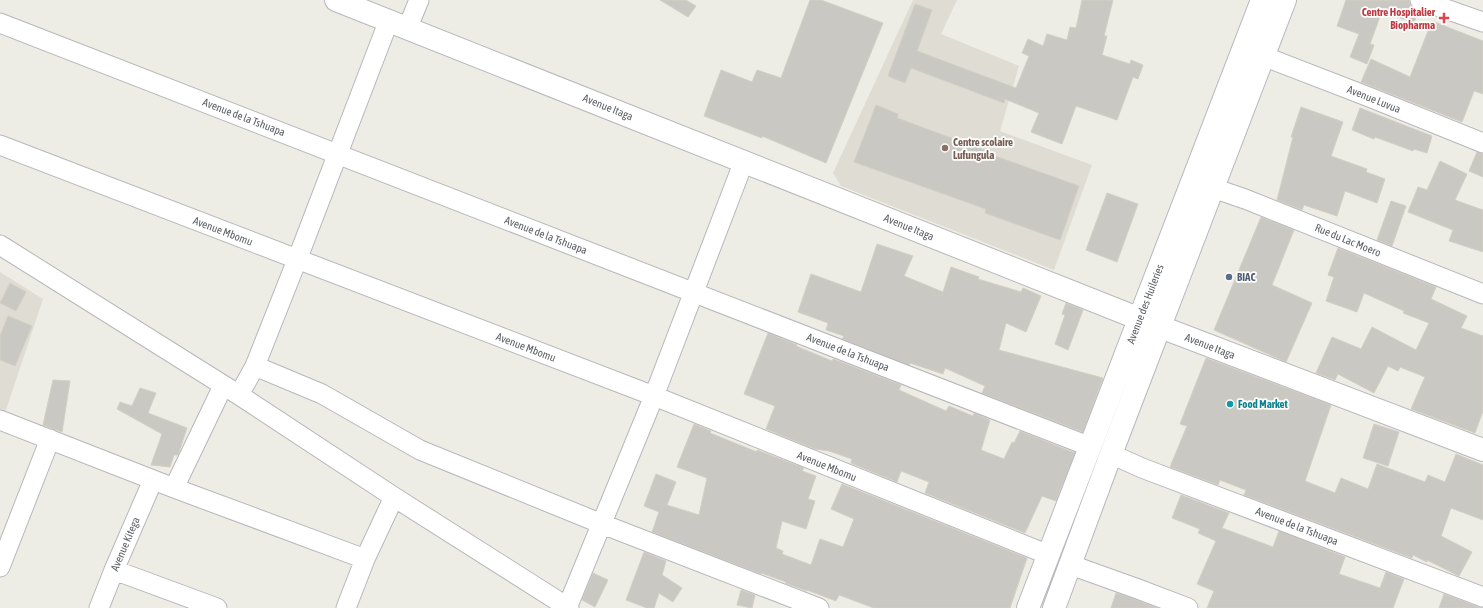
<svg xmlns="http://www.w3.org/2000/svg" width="1483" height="608" font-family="'Asap Condensed',sans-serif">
  <rect width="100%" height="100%" fill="#eeede5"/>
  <path fill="#dedcd3" d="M913,0h44l-16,34 78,32 -19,65 92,34 -38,105 -213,-84 -8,-13z
    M0,272l43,27 -39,117 -4,-2z"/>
  <path fill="#cac8c2" stroke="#d3cfc3" d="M660,0h26l10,6 -8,11z
    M810,0h11l62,23 -57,140 -64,-27v2l-58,-22 17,-46 31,12 5,-12 24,8z
    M1082,0h31l-9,36h3l-5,19 28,9 1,-4 12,5 -5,14 -5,-2 -16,43 -41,-14 -14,38 -31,-12 8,-19 -34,-14 -1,4 -93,-35 -6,15 -17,-7 27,-72 17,6 -15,41 99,37 13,-32 -7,-3 6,-14 15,7 4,-12 20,6 3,-13 6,1z
    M1346,0h63l2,7 7,4 -4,12 -32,-12 -12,33 4,1 -7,19 -17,-7 9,-23 -22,-8z
    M1432,21l51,20v53l-9,-3 -12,31 -101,-40 10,-23 39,18z
    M876,105l22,9 -1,4 87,32v2l95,34 -19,54 -75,-27 1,-4 -132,-47z
    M1301,107l42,15 -12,34 36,13 -1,3 19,7 -8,24 -32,-12 -8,25 -33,-11 -2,5 -25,-10 16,-63h-2z
    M1360,108l72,28 -5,17 -13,-4 -1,2 -38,-14 -1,2 -22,-9z
    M1477,152l6,2v23l-14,-6z
    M1440,161l27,13 -12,26 28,10v42l-34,-11 4,-11 -45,-18 10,-25 9,3z
    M1107,193l31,11 -21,58 -31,-12z
    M1391,201l15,5 -14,40 -15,-6z
    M1261,217l33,13 -22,55 40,18 -26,59 -72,-32z
    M877,244l36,12 -9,20 39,16 8,-25 28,10 -1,2 43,13 2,-4 18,8 -15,36 -20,-9 -7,27 104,28 -20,54 -101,-39 3,-7 -40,-18 -2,6 -33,-11 -1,2 -67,-26 2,-3 -18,-6 2,-7 -30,-11 13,-38 50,18z
    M1338,248l98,39 -5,12 36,17 -6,12 22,8v75l-8,22 -64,-24 14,-32 -25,-10 -2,4 -10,-5 -14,27 -36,-19 -3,6 -19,-7 16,-36 29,12 11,-22 44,23 13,-27 -26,-10 1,-2 -40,-18 -7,19 -31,-11 8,-24 -6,-2z
    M10,283l16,9 -10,19 -16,-8z
    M1066,303l17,7 -15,40 -13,-6 10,-29 -3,-1z
    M8,316l24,10 -17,40 -15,-6v-24z
    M768,333l29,12 -1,1 36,15 1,-2 68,26 -2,5 47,21 3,-5 24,10 1,-3 16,7 -9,30 23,9 8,-17 2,1 6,-12 55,22 -19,48 -14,-5 -17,37 -100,-40 4,-11 -28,-11 -4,11 -46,-19 1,-4 -23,-8 -14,-2 -49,-20 9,-23 -31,-12z
    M1206,358l125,47 -26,76 30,12 6,-15 27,11 9,-25 48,18 3,-7 17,7 11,-28 27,11v55l-32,-12 -10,28 31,16 -13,24 -32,-16v2l-14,-7 -1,3 -168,-63 2,-5 -26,-10 -2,5 -48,-18 17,-41 -7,-2z
    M53,380l17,1 -8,51 -19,-7z
    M140,388l16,5 -8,20 39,15 -9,27h-4l-4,12 -19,-2 11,-31 -45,-25 3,-7 12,4z
    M694,424l17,7 -1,2 47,19v-2l47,18 -2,3 14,5 -8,23 7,2 -9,28 -24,-8 -6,27 7,3 -1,3 29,11 9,-26 23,8 11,-28 -23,-10 11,-25 185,74 -17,50h-136l-35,-13 -3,6 -29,-11v1l-22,-8 1,-1 -25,-9v1l-109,-42 7,-20 -15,-6 12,-32 20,8 -9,23 32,10 8,-37 -30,-11z
    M1374,424l25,8 -11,34 -25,-8z
    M1181,495l48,18 -7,15 51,19 6,-16 66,26 -6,17 41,14 6,-16 18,7 -11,29h-186l7,-17 -17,-7 19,-43 -18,-8 2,-4 -28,-11z
    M644,552l22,9 -4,14 20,13 -9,14 -14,-9 -5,15h-7l-21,-8z
    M593,573l15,7 -13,27 -13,-7z
    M741,590l14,5 -3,13 -15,-3z
    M1116,593l18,6 23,9h-46z
    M1444,594l35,13 4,1h-44z"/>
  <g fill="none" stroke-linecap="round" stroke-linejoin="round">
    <g stroke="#b5b7bb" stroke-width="21">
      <path id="minor" d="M1420,0l63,22
        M0,23l1091,424
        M408,27l11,-27
        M1250,51l119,46 114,46
        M0,145l654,251 395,159
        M1213,188l32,11 238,95
        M0,245l239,150 155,102 175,111
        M255,366l67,28 98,56 182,74 217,84
        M239,395l16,-29 42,-106 92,-240
        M0,420l174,68 191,71
        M1111,454l31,14 341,129
        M174,488l49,-102
        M1071,565l67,24 50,19
        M0,567l50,-128
        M114,570l103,38
        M99,608l15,-38 39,-90
        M346,608l19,-49 29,-62
        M567,608l87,-212 90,-235"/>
    </g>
    <g stroke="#b5b7bb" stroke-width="24">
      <path id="tertiary" d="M336,0l814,323 333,127"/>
    </g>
    <g stroke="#b6b8be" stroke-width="24">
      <path id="secondary" d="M1028,608c79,-202 155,-406 234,-608
        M1054,608l57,-154 174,-454"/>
    </g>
    <use href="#minor" stroke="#fff" stroke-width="19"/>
    <use href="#tertiary" stroke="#fff" stroke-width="22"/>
    <use href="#secondary" stroke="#fff" stroke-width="22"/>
  </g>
  <path fill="#e0444e" stroke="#fff" stroke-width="1.5" d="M1442 12h4v4h4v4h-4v4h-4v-4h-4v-4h4z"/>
  <circle fill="#8d6e63" stroke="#fff" stroke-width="1.5" cx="945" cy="148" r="4"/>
  <circle fill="#5c6f8a" stroke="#fff" stroke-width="1.5" cx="1229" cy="277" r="4"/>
  <circle fill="#0f9aa8" stroke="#fff" stroke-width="1.5" cx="1230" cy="404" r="4"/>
  <g text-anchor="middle" stroke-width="3.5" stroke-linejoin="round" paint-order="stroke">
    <g font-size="11" font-weight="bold" fill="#be3a42" stroke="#fff" text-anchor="end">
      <text x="1435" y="16">Centre Hospitalier<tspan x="1435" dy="13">Biopharma</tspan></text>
    </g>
    <g font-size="11" fill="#5d6065" stroke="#fff">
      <text transform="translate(1374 99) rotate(22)" y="4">Avenue Luvua</text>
      <text transform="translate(608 107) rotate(22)" y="4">Avenue Itaga</text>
      <text transform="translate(244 117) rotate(21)" y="4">Avenue de la Tshuapa</text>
      <text transform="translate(909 227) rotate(22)" y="4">Avenue Itaga</text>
      <text transform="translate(223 231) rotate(21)" y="4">Avenue Mbomu</text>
      <text transform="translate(546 235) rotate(21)" y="4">Avenue de la Tshuapa</text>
      <text transform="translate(1348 240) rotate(22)" y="4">Rue du Lac Moero</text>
      <text transform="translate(1145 304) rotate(-69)" y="4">Avenue des Huileries</text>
      <text transform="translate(1210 346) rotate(21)" y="4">Avenue Itaga</text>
      <text transform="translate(526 347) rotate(21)" y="4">Avenue Mbomu</text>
      <text transform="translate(848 352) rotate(21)" y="4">Avenue de la Tshuapa</text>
      <text transform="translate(827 466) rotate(22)" y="4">Avenue Mbomu</text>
      <text transform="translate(1297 526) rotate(21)" y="4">Avenue de la Tshuapa</text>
      <text transform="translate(125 544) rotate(-67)" y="4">Avenue Kitega</text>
    </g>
    <g font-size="11" font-weight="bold" fill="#785e54" stroke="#fff" text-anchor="start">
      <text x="953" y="146">Centre scolaire<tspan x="953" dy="13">Lufungula</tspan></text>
    </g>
    <g font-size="11" font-weight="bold" fill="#4e5e75" stroke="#fff" text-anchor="start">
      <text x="1237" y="281">BIAC</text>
    </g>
    <g font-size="11" font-weight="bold" fill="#0d838f" stroke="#fff" text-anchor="start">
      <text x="1238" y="408">Food Market</text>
    </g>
  </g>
</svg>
